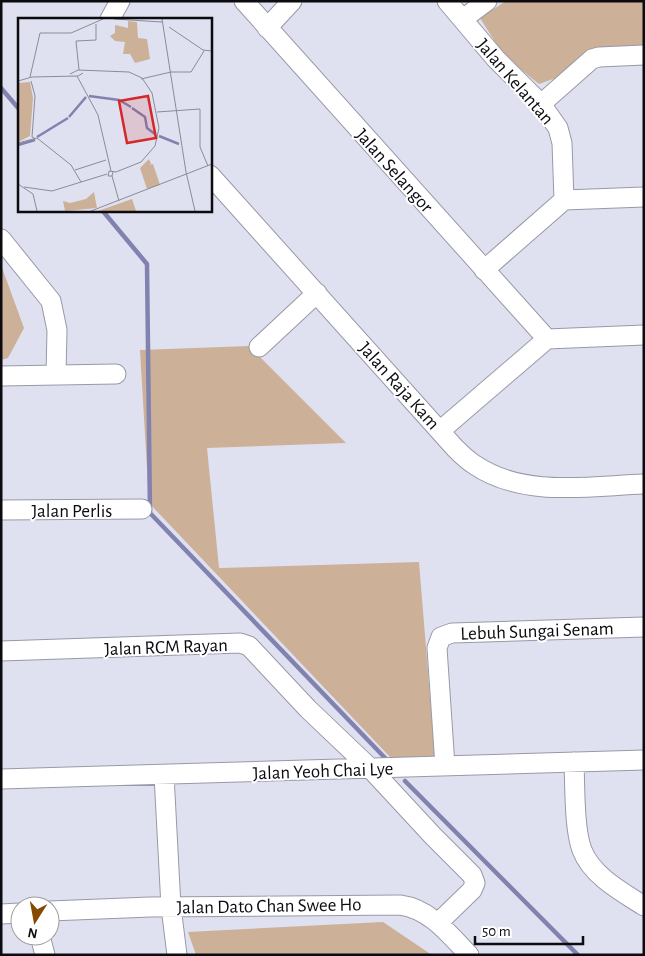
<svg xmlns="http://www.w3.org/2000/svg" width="645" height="956" font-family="'Alegreya Sans',sans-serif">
  <rect width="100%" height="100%" fill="#e0e1f0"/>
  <path fill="#ccb097" d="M506,1h138v46l-105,37 -35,-28 -24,-38z
    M1,265l23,63 -16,30 -7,2z
    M249,346l97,97 -139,5 12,120 200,-6 16,196h-44l-242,-255 -9,-153z
    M383,922l49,33h-236l-8,-23z"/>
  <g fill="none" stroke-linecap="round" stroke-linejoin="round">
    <path stroke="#8282b0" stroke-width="4.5" d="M1,88l18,21
      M102,210l45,54 3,249 237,247
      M405,781l173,174"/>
    <g stroke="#9899a7" stroke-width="21">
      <path id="minor" d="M244,1l303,338
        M447,1l49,58 45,45 17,24 4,15 2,57
        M110,19l10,-18
        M463,19l24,-18
        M267,28l25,-27
        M541,104l51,-45 7,-2 45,-2
        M210,175l245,273c6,6 13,13 20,17 49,33 114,21 169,19
        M1,239l50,62 6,29 -1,45
        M484,270l80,-70 80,-3
        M259,347l58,-54
        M1,376l115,-2
        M441,430l106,-91 97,-4
        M1,510l141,-1
        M1,651l239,-8 9,3 59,63 62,59 63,68 39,39 3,8 -3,7 -34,33
        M574,762c1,24 0,67 8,88 10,26 40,42 62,56
        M445,766l-8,-118 4,-11 11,-4 192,-6
        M164,775l7,132 6,48
        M1,779l643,-19
        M50,911l100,-4 250,-2c30,4 49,29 69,50
        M1,914l19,-1
        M40,936l5,19"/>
    </g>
    <use href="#minor" stroke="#fff" stroke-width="19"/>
  </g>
  <g text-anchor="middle" stroke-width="4" stroke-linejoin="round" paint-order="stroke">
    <g font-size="19" fill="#0b0b10" stroke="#fff">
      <text transform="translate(516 81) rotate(49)" y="7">Jalan Kelantan</text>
      <text transform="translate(395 170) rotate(48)" y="7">Jalan Selangor</text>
      <text transform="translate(400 385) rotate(48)" y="7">Jalan Raja Kam</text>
      <text x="72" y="517">Jalan Perlis</text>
      <text transform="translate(537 630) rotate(-2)" y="7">Lebuh Sungai Senam</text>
      <text transform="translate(166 646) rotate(-2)" y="7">Jalan RCM Rayan</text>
      <text transform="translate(323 770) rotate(-2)" y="7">Jalan Yeoh Chai Lye</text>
      <text transform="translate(269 905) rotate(-1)" y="7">Jalan Dato Chan Swee Ho</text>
    </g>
  </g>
  <g transform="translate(18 18)">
    <rect width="194" height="194" fill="#e0e1f0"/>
    <path d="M110,3l9,1 1,16 9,1 3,20 -15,4 -5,-9h-7l2,-12 -10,-1 -5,-5 5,-3v-8l13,3zM12,64l3,16 -3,38 -12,6v-59zM131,141l2,5 -3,1 5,-1 7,21 -13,4 -7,-21zM76,174l3,16 -32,3 -2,-10 7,2 16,-4zM114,181l4,12h-38z" fill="#ccb097"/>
    <path fill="none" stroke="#8282b0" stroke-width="2.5" d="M71,78l30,4 12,7M114,90l13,9 2,11 8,6M51,99l17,-20M141,118l20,8M19,119l31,-19M0,127l17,-5"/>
    <path fill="none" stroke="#8b8b96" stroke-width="1" d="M96,1l48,3M144,1l24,153 9,39M151,9l34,23 9,1M22,15h31l32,-14M61,52l-3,-29 20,-1v-16M153,54h20l13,-21M52,56l8,-4 51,2 13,6 10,15 7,35 -4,18 -14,16 -25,10 -7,-1 -1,5h4l1,-4M59,58l21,39 13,56M12,59l10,-44M123,61l30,-7M0,63l14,-4 46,-1 5,-3M13,63l4,15 -3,41 4,2M182,91v38l8,19M139,94l43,-3M0,125l19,-5 34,27 10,17M57,152l31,-10M94,158l7,25M0,166l15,10 4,17M6,169l28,4 55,-17M73,193l121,-47"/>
    <path fill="#d62828" fill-opacity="0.15" stroke="#d62828" stroke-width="2.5" d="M130,78l8,42 -29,5 -8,-42z"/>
    <rect width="194" height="194" fill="none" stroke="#0b0b10" stroke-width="2.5"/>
  </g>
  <rect width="645" height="956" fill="none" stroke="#0b0b10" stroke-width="5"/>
  <g transform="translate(35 921) rotate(191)"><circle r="24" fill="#ffffff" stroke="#9d9d9f"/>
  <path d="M0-4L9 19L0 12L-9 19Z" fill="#854a00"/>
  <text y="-8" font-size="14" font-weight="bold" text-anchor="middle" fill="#0b0b10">N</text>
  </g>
  <path d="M475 936v8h108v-8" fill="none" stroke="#0b0b10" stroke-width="2.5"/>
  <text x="482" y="936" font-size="15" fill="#0b0b10" stroke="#ffffff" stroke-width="4" paint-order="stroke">50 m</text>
</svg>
